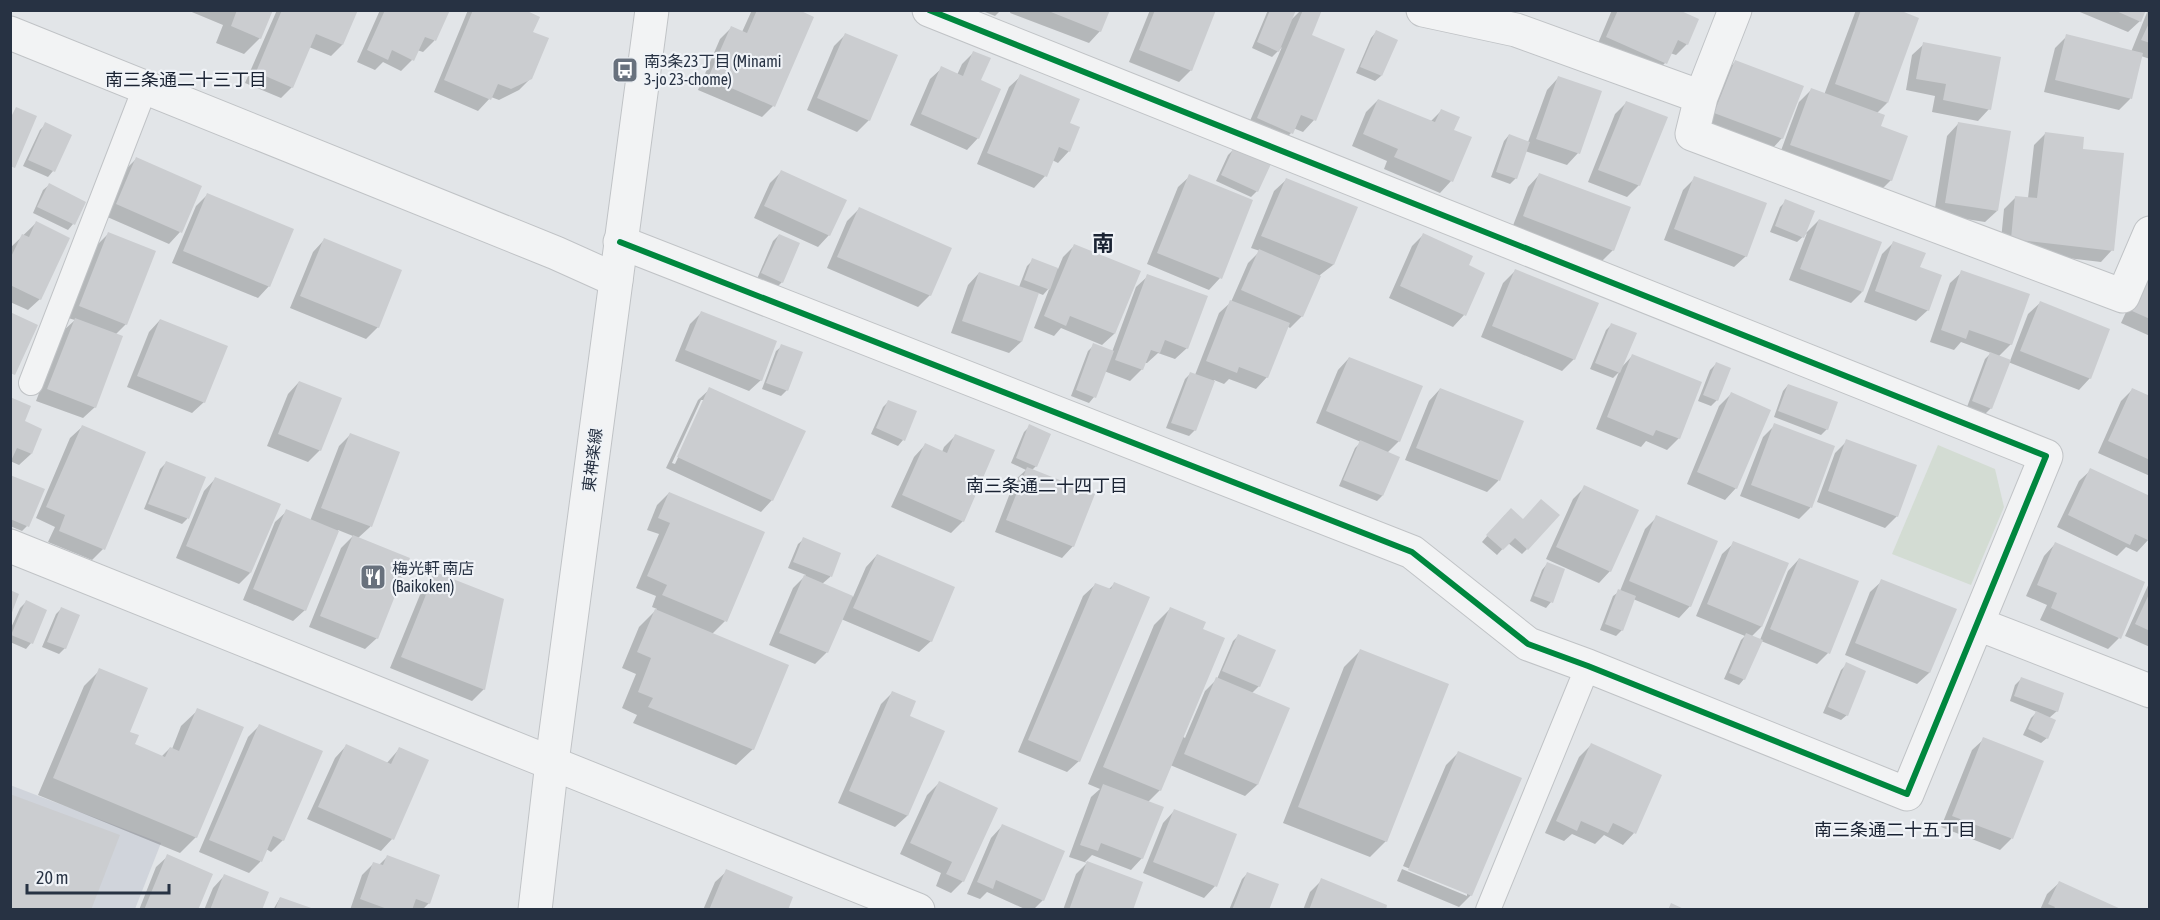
<svg xmlns="http://www.w3.org/2000/svg" width="2160" height="920" font-family="'Asap Condensed','Noto Sans JP',sans-serif">
  <rect width="100%" height="100%" fill="#e2e5e8"/>
  <path fill="#d0d4db" d="M10,785l151,58 -26,66h-124z"/>
  <path fill="#d3dcd3" d="M1938,445l57,24 9,38 -33,78 -79,-31z"/>
  <path fill="#0003" fill-rule="evenodd" d="M187,10h84l-11,28 -16,16 -28,-11 7,-18z
    M277,10h80l-15,35 -11,11 -22,-9 -17,40 -11,11 -36,-15z
    M380,10h68l-14,31 -11,11 -6,-2 -5,10 -11,11 -18,-9 -8,8 -18,-8z
    M468,10h53l10,23v45l-12,12 -20,10 -8,-3 -13,14 -44,-19z
    M752,10h43l-22,96 -11,11 -64,-27 22,-51 12,-12 10,5z
    M980,10h21l-6,6z
    M1011,10h97l-8,21 -11,12 -79,-30z
    M1150,10h65l-24,60 -12,12 -50,-20z
    M1268,10h27l-5,11 11,-11h19l-10,26 4,84 -11,12 -10,-4 -2,5 -11,11 -34,-14 36,-83 -10,10 -20,-9z
    M1612,10h63l12,34 -11,11 -6,-2 -5,10 -11,11 -58,-26z
    M1856,10h39l-8,93 -11,11 15,66 -12,12 -100,-36 20,-54 12,-12 13,5z
    M2075,10h69l-4,11 -12,11z
    M2148,10l2,49 -9,-3 -11,43 -11,11 -75,-18 11,-44 12,-12 64,16z
    M1376,32l5,44 -6,5 -19,-8 15,-35z
    M846,34l23,86 -12,12 -50,-22 27,-64z
    M1924,44l65,65 -11,12 -46,-9 3,-16 -29,-6 6,-35z
    M973,53l5,85 -11,12 -57,-25 20,-46 12,-11 15,7 5,-11z
    M1736,61l46,77 -11,12 -67,-25 20,-52z
    M1021,76l47,48 1,27 -11,12 -6,-3 -7,16 -11,12 -57,-24 32,-77z
    M1558,78l20,75 -11,12 -42,-14 -9,27 -6,6 -19,-7 13,-36 5,-6 19,7 19,-52z
    M1378,100l52,22 11,-11 11,19 -1,51 -11,12 -56,-24 3,-8 -35,-15 14,-34z
    M1626,103l13,82 -12,12 -39,-15 27,-68z
    M46,124l7,47 -5,6 -25,-11 17,-36z
    M1958,124l39,87 -12,11 -51,-8 13,-78z
    M2045,134l37,16 30,100 -11,12 -101,-12 4,-41 12,-12 12,1 6,-53z
    M1234,149l35,15 -12,27 -6,6 -35,-16 12,-26z
    M136,159l44,73 -11,12 -64,-28 19,-45z
    M781,172l48,63 -11,12 -64,-29 16,-35z
    M1539,175l74,75 -12,12 -89,-34 16,-41z
    M1190,176l30,102 -11,12 -62,-26 31,-77z
    M1695,178l51,78 -12,11 -70,-27 19,-50z
    M1286,180l70,28 -23,57 -13,10 -18,41 -12,12 -3,-2 -20,51 -11,12 -27,-10 -5,5 -10,-4 -19,50 -6,6 -23,-8 19,-49 5,-5 5,1 24,-62 12,-11 17,-39 12,-12 -9,-3 23,-57z
    M49,185l24,39 -5,6 -35,-17 10,-23z
    M207,195l62,91 -11,12 -86,-35 24,-57z
    M1786,201l17,35 16,-16 43,72 -11,11 -62,-23 18,-47 -10,9 -27,-10 10,-25z
    M859,209l71,86 -12,12 -91,-39 20,-47z
    M36,223l4,76 -12,11 -18,-8v-54z
    M108,234l18,90 -11,11 -20,72 -12,11 -47,-17 27,-70 12,-11 -7,-2 29,-73z
    M779,235l3,47 -6,6 -19,-9 16,-38z
    M1423,235l44,31 16,7 -19,42 -11,12 -64,-29 23,-52z
    M324,240l54,87 -12,12 -76,-31 23,-56z
    M1894,242l25,26 9,42 -12,11 -52,-19 18,-48z
    M1074,246l65,26 -25,62 -12,11 -41,-17 -7,8 -20,-8 16,-41 -7,8 -5,-2 -17,49 -12,11 -58,-20 17,-48 11,-12 40,14 8,-21 6,-6 25,9 5,-12z
    M2150,269v67l-29,-13 21,-46z
    M1515,271l59,88 -12,12 -81,-34 22,-54z
    M1962,272l49,72 -13,13 12,4 18,-47 12,-11 50,75 -11,12 -71,-28 -17,46 -6,6 -18,-7 18,-48 6,-6 -30,-11 -7,8 -24,-8 20,-59z
    M1148,276l39,72 -12,11 -17,-6 -11,10h-3l-2,6 -12,12 -26,-10 -10,26 -5,6 -18,-7 17,-45 6,-6 18,7 24,-65z
    M702,312l59,68 -12,11 -74,-30 15,-37z
    M160,320l44,82 -12,11 -65,-26 22,-55z
    M1612,324l9,44 11,-12 47,82 -12,12 -21,-9 -5,6 -45,-18 23,-57 -6,6 -23,-9 16,-39z
    M782,346l5,44 -6,6 -19,-7 14,-38z
    M1349,358l50,83 -12,12 -5,43 -5,5 -38,-15 16,-38 6,-6 -45,-19 22,-53z
    M1716,364l1,36 -6,6 -13,-5 12,-31z
    M299,382l21,68 -12,12 -41,-16 21,-52z
    M1788,385l39,44 -6,6 -47,-18 9,-26z
    M710,389l62,111 -11,12 -95,-44 32,-68zM701,400h4l-30,64 -3,-1z
    M1440,389l82,33 -24,59 -11,11 -82,-32 24,-59z
    M2133,389l17,8v79l-52,-23 23,-52z
    M1731,394l5,94 -11,12 -38,-16 32,-78z
    M889,401l14,39 -5,6 -27,-12 12,-27z
    M23,422l8,32 -12,11 -9,-4z
    M1775,425l58,22 -23,61 -11,11 -59,-23 23,-59z
    M1030,426l6,40 -5,5 42,75 -11,12 -67,-26 20,-52 11,-10 -15,-7 13,-31z
    M82,427l21,122 -11,11 -44,-18 7,-15 -19,-9 34,-80z
    M350,435l48,18 -28,74 -12,11 19,100 -12,11 -56,-22 32,-79 12,-12 -15,-6 -33,80 -12,11 -50,-21 32,-78 12,-11 23,10 29,-75z
    M956,435l7,86 -12,12 -60,-26 23,-50 11,-12 17,7 2,-5z
    M1847,441l50,75 -12,12 -68,-26 18,-49z
    M166,463l38,15 -17,41 -5,5 -38,-15 16,-40z
    M2091,470l57,70 -11,12 -11,-5 -9,9 -60,-29 22,-46z
    M10,477l17,49 -5,5 -12,-5z
    M215,479l35,94 -11,11 -63,-26 28,-67z
    M1585,487l25,84 -11,12 -53,-24 27,-60z
    M669,493l56,128 -13,13 41,115 -17,16 -103,-42 4,-8 -15,-7 14,-34 -14,-6 17,-41 18,-18 -5,-2 4,-11 -20,-8 23,-54 -12,-4 10,-25z
    M1505,515l22,34 -5,5 -14,-11 -11,12 -15,-13z
    M1657,517l33,89 -11,12 -46,-19 -11,31 -6,6 -16,-6 13,-34 7,-5 25,-62z
    M804,539l35,15 -9,23 -8,7 31,13 13,-30 11,-12 54,86 -12,11 -78,-33 -14,33 -12,12 -46,-19 24,-57 13,-13 -18,-7 10,-24z
    M1734,543l53,21 -26,63 -10,10 9,3 28,-69 11,-12 29,94 -11,11 -56,-23 -17,38 -5,6 -15,-6 17,-39 4,-4 -49,-20 26,-62z
    M2055,544l64,94 -11,11 -68,-29 7,-15 -21,-9 18,-40z
    M1547,564l4,38 -5,6 -16,-7 12,-31z
    M435,574l49,115 -12,12 -82,-33 34,-83z
    M1882,581l73,29 -26,63 -12,11 -72,-29 25,-63z
    M2150,581v66l-25,-11z
    M1114,584l-35,177 -12,11 -49,-20 65,-156 12,-11 13,5z
    M26,602l5,41 -5,6 -16,-7v-12l10,-22z
    M61,609l4,39 -6,6 -17,-7 14,-33z
    M1170,609l12,127 3,2 20,-47 12,-12 16,-38 5,-5 21,50 -8,8 37,15 -31,76 -12,11 -75,-31 -10,25 -12,12 -6,56 -11,12 -39,-15 -7,7 57,21 -11,27h-68l13,-36 11,-11 -18,-6 22,-60 9,-8 -12,-5 66,-159z
    M1360,651l26,190 -16,16 -87,-34 61,-156z
    M1847,664v51l-6,5 -18,-7 18,-43z
    M100,670l33,75 28,12 9,-9 2,1 9,-23 17,-16 -2,127 -16,16 -142,-58 46,-109z
    M2021,679l36,32 -8,7 -2,20 -6,5 -18,-8 8,-17 6,-6 -27,-11 5,-16z
    M892,693l16,24 35,14 -36,85 -12,11 -57,-24 43,-99z
    M260,725l23,115 -12,12 -5,-3 -6,13 -11,11 -50,-21 49,-115z
    M1984,739l58,23 -31,77 -11,11 -59,-23 31,-77z
    M1591,745l43,88 -11,12 -19,-10 -9,9 -23,-10 -8,7 -19,-8 34,-76z
    M346,746l40,18 14,-16 27,13 -35,78 -11,12 -74,-32 28,-61z
    M1458,753l13,142 -12,12 -62,-26 5,-12 65,27v-4l-64,-26 43,-101z
    M939,783l57,26 -33,72 -12,12 -15,-7 5,-13 -41,-19 27,-59z
    M1174,811l41,75 -11,12 -61,-25 20,-50z
    M1002,826l41,74 -10,10h-6l-40,-18 -7,7 -13,-5 24,-56z
    M168,856l29,54h-58l17,-43z
    M387,857l42,46 -7,7h-72l12,-35 12,-12 5,2z
    M727,871l59,39h-83l12,-28z
    M1247,874l20,36h-38l13,-31z
    M224,876l36,34h-56l9,-22z
    M1322,880l62,30h-81l7,-18z
    M2059,883l60,27h-79l7,-16z
    M280,898l31,12h-38z"/>
  <path fill="#cbcdd0" d="M237,10h36l-12,29 -30,-13z
    M282,10h76l-15,35 -27,-11 -23,54 -37,-16z
    M385,10h65l-14,31 -11,-4 -11,24 -22,-11 -4,10 -21,-10z
    M473,10h52l15,7 -7,15 16,6 -17,41 -21,10 -13,-5 -7,16 -47,-20z
    M757,10h42l15,7 -39,90 -67,-29 23,-52 16,7z
    M1046,10h64l-9,22z
    M1155,10h61l-24,61 -53,-21z
    M1270,10h26l-17,42 -22,-10z
    M1303,10h19l-10,25 33,14 -29,72 -15,-6 -8,19 -36,-16z
    M1618,10h61l20,9 -11,26 -10,-5 -11,24 -61,-27z
    M1861,10h38l20,8 -31,85 -53,-19z
    M2114,10h32l-5,12z
    M2150,21v22l-9,-3z
    M1376,30l22,10 -16,36 -22,-9z
    M845,33l53,22 -28,66 -53,-23z
    M2066,34l77,19 -11,46 -77,-19z
    M1923,42l78,15 -10,53 -48,-10 3,-16 -30,-5z
    M973,51l18,7 -10,22 20,9 -22,50 -58,-25 20,-48 22,10z
    M1735,60l69,26 -21,53 -69,-26z
    M1020,74l60,25 -10,24 10,4 -10,25 -11,-5 -12,30 -60,-24z
    M1558,76l44,15 -22,63 -44,-15z
    M1811,88l74,27 -4,11 27,10 -16,45 -102,-36z
    M1378,99l57,23 6,-13 19,8 -6,13 18,7 -19,45 -59,-25 4,-8 -35,-15z
    M1626,101l42,16 -28,69 -42,-16z
    M16,107l21,9 -22,52 -5,-2v-47z
    M45,122l27,13 -17,37 -27,-12z
    M1958,122l53,9 -13,80 -53,-8z
    M2045,132l39,5 -1,12 41,4 -10,98 -103,-12 4,-43 22,2z
    M1509,134l21,8 -13,37 -21,-7z
    M1234,147l37,17 -13,28 -37,-17z
    M136,157l66,29 -20,47 -66,-29z
    M781,170l66,30 -17,36 -66,-30z
    M1539,173l92,34 -17,44 -91,-35z
    M1189,174l64,26 -31,79 -65,-26z
    M1694,176l73,27 -20,54 -73,-28z
    M1286,178l72,29 -24,58 -73,-29z
    M49,183l37,19 -11,23 -38,-18z
    M207,193l87,36 -24,58 -87,-36z
    M1785,199l30,12 -11,27 -29,-12z
    M859,207l93,41 -21,48 -94,-39z
    M1819,219l63,23 -19,50 -63,-23z
    M36,221l34,17 -29,62 -31,-15v-26l12,-25 7,3z
    M108,232l48,19 -29,74 -48,-19z
    M1423,233l50,23 -4,9 16,8 -19,43 -66,-30z
    M779,234l21,9 -17,40 -22,-10z
    M324,238l78,32 -23,58 -79,-32z
    M1893,241l33,12 -6,14 22,8 -13,36 -54,-20z
    M1074,244l67,27 -26,63 -45,-18 -4,10 -22,-10z
    M1259,249l62,27 -18,41 -62,-27z
    M1032,258l26,10 -8,22 -26,-10z
    M1515,269l84,34 -24,57 -83,-34z
    M1961,270l69,24 -18,51 -43,-15 -3,9 -25,-9z
    M979,272l60,21 -17,49 -60,-21z
    M2150,272v47l-18,-8z
    M1147,274l61,22 -20,53 -23,-9 -5,13 -9,-3 -8,20 -28,-10z
    M1230,300l60,23 -22,55 -29,-11 -2,6 -31,-12z
    M2040,301l70,28 -19,50 -71,-28z
    M701,311l76,30 -15,40 -77,-31z
    M10,312l28,13 -23,50 -5,-2z
    M75,318l48,18 -27,72 -49,-19z
    M160,319l68,27 -23,57 -68,-27z
    M1611,323l26,10 -17,40 -25,-10z
    M1093,343l21,8 -18,47 -20,-8z
    M781,344l22,8 -15,39 -22,-8z
    M1990,352l21,8 -19,49 -20,-8z
    M1632,354l70,28 -22,57 -24,-9 -3,6 -46,-19z
    M1349,357l74,29 -23,56 -74,-31z
    M1716,362l15,6 -13,33 -15,-6z
    M1190,372l25,9 -19,50 -25,-8z
    M299,381l43,17 -21,53 -43,-17z
    M1788,384l50,18 -10,28 -50,-19z
    M709,387l97,44 -33,70 -96,-44z
    M1440,388l84,33 -24,60 -84,-33z
    M2132,388l18,8v64l-42,-19z
    M1731,392l40,18 -34,79 -40,-17z
    M10,397l21,9 -6,15 17,8 -10,25 -15,-6 -7,15z
    M888,400l29,11 -12,30 -29,-13z
    M1774,423l61,23 -23,62 -61,-23z
    M1029,424l22,10 -14,33 -21,-9z
    M82,425l64,27 -41,98 -46,-19 6,-16 -19,-8z
    M350,433l50,19 -28,75 -51,-19z
    M955,434l40,16 -31,72 -62,-27 23,-52 22,10z
    M1846,439l71,26 -19,52 -70,-26z
    M1360,440l40,17 -17,39 -40,-16z
    M166,461l40,16 -17,42 -41,-15z
    M1027,467l68,27 -21,53 -68,-27z
    M2090,468l60,28v45l-15,-7 -5,11 -62,-30z
    M10,475l35,14 -16,38 -19,-8z
    M215,477l66,27 -30,69 -65,-27z
    M1584,485l55,25 -28,62 -55,-25z
    M669,492l96,40 -38,90 -65,-27 5,-10 -20,-9 23,-53 -12,-5z
    M1541,499l19,16 -32,35 -13,-12 -12,12 -17,-15 25,-27 12,11z
    M286,509l53,22 -33,80 -53,-22z
    M1656,515l62,26 -27,66 -62,-26z
    M353,535l57,23 -32,81 -58,-23z
    M803,537l38,16 -9,24 -39,-15z
    M1733,541l56,22 -27,64 -55,-23z
    M2055,542l90,40 -24,57 -70,-31 6,-15 -20,-8z
    M877,554l78,33 -23,55 -79,-34z
    M1799,558l60,23 -29,73 -60,-25z
    M1547,562l18,7 -12,34 -19,-7z
    M435,572l69,27 -19,91 -84,-33z
    M804,575l49,21 -25,57 -49,-20z
    M1881,579l76,30 -27,64 -75,-30z
    M1114,582l36,15 -70,165 -52,-22 67,-157 16,6z
    M1618,589l18,7 -13,35 -18,-7z
    M10,590l9,4 -8,21h-1z
    M2150,592v39l-15,-7z
    M26,600l21,10 -14,34 -22,-9z
    M61,607l19,8 -14,34 -19,-7z
    M1170,607l36,15 -3,7 22,9 -64,153 -58,-24z
    M655,609l134,56 -35,85 -106,-43 5,-9 -15,-6 13,-34 -14,-6z
    M1746,633l17,7 -18,40 -16,-7z
    M1238,634l38,16 -16,37 -38,-16z
    M1360,649l89,35 -62,158 -89,-35z
    M1846,662l20,9 -18,45 -20,-9z
    M99,668l49,20 -18,44 9,3 -4,9 30,13 5,-10 9,4 18,-43 47,19 -47,111 -144,-60z
    M1216,677l74,31 -32,77 -74,-31z
    M2021,677l43,16 -6,19 -44,-16z
    M892,691l24,10 -6,15 35,15 -37,85 -59,-25z
    M2036,711l20,9 -8,19 -20,-10z
    M259,724l64,27 -39,90 -11,-5 -11,26 -53,-22z
    M1983,737l61,24 -31,78 -61,-23z
    M1591,743l71,32 -26,59 -23,-11 -5,10 -27,-12 -4,10 -21,-10z
    M346,744l45,20 8,-17 30,13 -35,80 -76,-33z
    M1458,751l64,27 -50,118 -64,-26z
    M939,781l59,27 -34,74 -18,-8 6,-12 -42,-19z
    M1103,784l61,23 -21,52 -42,-16 -3,8 -18,-6z
    M10,794l110,41 -29,75h-81z
    M1174,809l63,25 -20,53 -64,-25z
    M1002,824l63,27 -21,50 -48,-21 -3,9 -16,-7z
    M167,854l46,20 -15,36h-54z
    M387,855l53,20 -10,29 -14,-5 -4,11h-22l-30,-11 13,-37 10,3z
    M1087,861l56,21 -10,28h-64z
    M726,869l67,28 -5,13h-79z
    M1247,872l32,12 -10,26h-37z
    M224,874l45,18 -7,18h-52z
    M1321,878l66,27 -1,5h-77z
    M2059,881l64,29h-70l2,-3 -7,-3z
    M280,897l34,12v1h-39z
    M1671,903l15,7h-18z"/>
  <g fill="none" stroke-linecap="round" stroke-linejoin="round">
    <g stroke="#c0c3c6" stroke-width="26">
      <path id="service" d="M31,383l114,-295
        M1488,910l100,-244"/>
    </g>
    <g stroke="#c0c3c6" stroke-width="35">
      <path id="minor" d="M1423,10l93,20 185,67
        M1735,10l-34,87 -9,37 431,162 27,-63
        M10,33l546,220 60,27
        M620,242l792,310 116,92 60,22 319,128 139,-338 -1117,-446
        M10,546l908,364
        M1978,624l172,67"/>
    </g>
    <g stroke="#c0c3c6" stroke-width="35">
      <path id="tertiary" d="M535,910l17,-148 100,-752"/>
    </g>
    <use href="#service" stroke="#f2f3f4" stroke-width="24"/>
    <use href="#minor" stroke="#f2f3f4" stroke-width="33"/>
    <use href="#tertiary" stroke="#f2f3f4" stroke-width="33"/>
    <g stroke="#f0f3f7" stroke-width="10">
      <path id="cycleway" d="M620,242l792,310 116,92 60,22 319,128 139,-338 -1117,-446"/>
    </g>
    <use href="#cycleway" stroke="#00873e" stroke-width="6"/>
  </g>
  <defs>
    <g id="bus-square" transform="scale(1.35)"><rect x="-9" y="-9" width="18" height="18" rx="4" fill="#68717d" stroke="#f0f3f7"/><path d="M-5-6H5V4H4V6H2V4H-2V6H-4V4H-5ZM-3.5-4V0h7V-4ZM-3.5 1.2v1.5H-2V1.2ZM2 1.2v1.5H3.5V1.2Z" fill="#fff"/></g>
    <g id="restaurant-square" transform="scale(1.35)"><rect x="-9" y="-9" width="18" height="18" rx="4" fill="#68717d" stroke="#f0f3f7"/><path d="M-5-6h1v4h1v-4h1v4h1v-4h1v5L-1.5 .5V6h-2V.5L-5-1ZM5-6V6H3V1.5H1.5Q1.5-4 5-6Z" fill="#fff"/></g>
  </defs>
  <g fill-rule="evenodd">
    <use href="#bus-square" x="625" y="70"/>
    <use href="#restaurant-square" x="373" y="577"/>
  </g>
  <g text-anchor="middle" stroke-width="4.5" stroke-linejoin="round" paint-order="stroke">
    <g font-size="16" fill="#273243" stroke="#f0f3f7" text-anchor="start">
      <text x="644" y="67">南3条23丁目 (Minami<tspan x="644" dy="18">3-jo 23-chome)</tspan></text>
      <text x="392" y="574">梅光軒 南店<tspan x="392" dy="18">(Baikoken)</tspan></text>
    </g>
    <g font-size="16" fill="#273243" stroke="#f0f3f7">
      <text transform="translate(592 460) rotate(-83)" y="6">東神楽線</text>
    </g>
    <g font-size="18" fill="#1a2333" stroke="#f0f3f7">
      <text x="186" y="86">南三条通二十三丁目</text>
      <text x="1047" y="492">南三条通二十四丁目</text>
      <text x="1895" y="836">南三条通二十五丁目</text>
    </g>
    <g font-size="22" font-weight="bold" fill="#1a2333" stroke="#f0f3f7">
      <text x="1103" y="251">南</text>
    </g>
  </g>
  <rect width="2160" height="920" fill="none" stroke="#273243" stroke-width="24"/>
  <path d="M27 884v9h142v-9" fill="none" stroke="#273243" stroke-width="3"/>
  <text x="36" y="884" font-size="18" fill="#273243" stroke="#f0f3f7" stroke-width="4.5" paint-order="stroke">20 m</text>
</svg>
